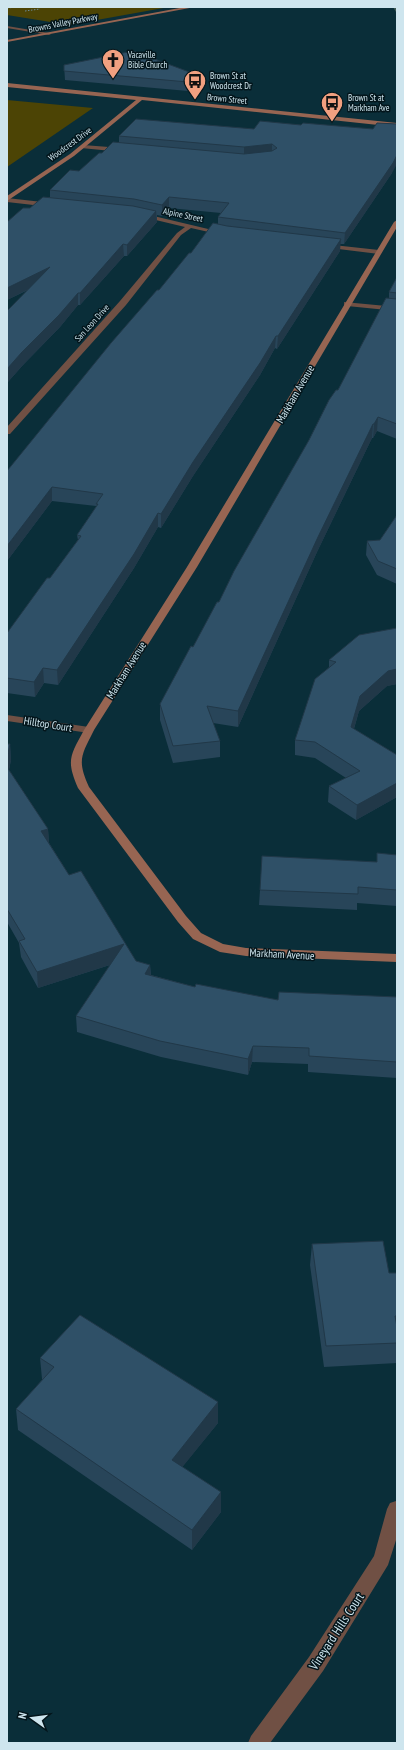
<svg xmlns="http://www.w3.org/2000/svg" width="404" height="1750" font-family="'PT Sans Narrow',sans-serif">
  <rect width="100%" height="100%" fill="#0a2e39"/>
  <path fill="#4c4405" d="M7,7h162l-100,18 -62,-10z
    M7,100l86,8 -86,59z"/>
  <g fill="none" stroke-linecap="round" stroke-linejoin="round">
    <path fill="#405a55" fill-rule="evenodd" d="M393,7h4v5h-1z"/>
    <path stroke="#6c8a94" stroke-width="1" stroke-dasharray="1.5 1.5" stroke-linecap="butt" d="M7,8l10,-1
      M25,11l15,-2"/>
    <path fill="#705044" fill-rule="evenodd" d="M7,26l42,7 2,1 -2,1 -42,-7z"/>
    <path fill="#705044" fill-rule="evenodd" d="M83,145l39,3 3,2 -3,2 -41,-4v-2z
      M7,198l44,5 3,2 -3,2 -44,-5z
      M141,213l84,20 -3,2 -31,-7 -10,7 -55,70 -116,129h-3v-7l113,-126 57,-68 8,-6 -46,-11 -1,-1z
      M324,244l55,6 3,2 -3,2 -57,-7 -1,-1z
      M344,302l53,5v4l-50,-5h-3z
      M7,715l82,12 5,3 -5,3 -82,-12z
      M396,1501l1,36 -9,28 -65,106 -53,72h-22l3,-7 58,-79 65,-101 13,-47 3,-6z"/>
    <path fill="#976552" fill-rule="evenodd" d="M185,7h10l-188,35v-2z
      M7,83l390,40v4l-255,-27 -68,56 -67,45v-5l63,-42 66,-54 -129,-13z
      M397,220v7l-200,340 -103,163c-13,26 -17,30 -5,57l97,129 15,17 22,11 23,4 151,6v8l-151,-6 -26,-4 -27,-13 -15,-17 -100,-134c-12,-28 -8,-32 6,-58l103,-163 207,-345z"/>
  </g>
  <path fill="#284559" d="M64,65l136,11v9l-1,7 -134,-12z
    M254,129l138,44 -48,71h-4v7l-63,98 -2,-1 -15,27 -67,101 -32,52 -3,-1 -24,41 -76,117 -14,-2 -9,14 -28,-4v-60l43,-55 28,-38 -1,-5 19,-28v-1l-44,-5 -45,60v-90l184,-218 27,-29v-7l3,-4 -52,-5 -7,8 -5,-1v7l-30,34h-3l-44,49h-2l-18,22 -37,38 -16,18v-72l21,-21 -21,10v-78l23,-14 20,-11v-7l29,-19 23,-18 17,-10v-7z
    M397,277v162l-20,-8 -4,7h-1l-55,114 -79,175 -25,-4 7,18v16l-47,6 -13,-43v-16l59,-102 170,-303v-7z
    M397,515v69l-20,-9 -11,-20 1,-14 13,-1z
    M397,628v56l-10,2 -28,25 -5,18 43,26v42l-41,23 -28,-18 1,-16 17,-8 -31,-20 -20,-3v-15l34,-73v-7z
    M7,744h3l1,16 -2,10 39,59 1,14 20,32 67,86 14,4 1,10 44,12 83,13 119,-3v81l-89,-6v-8l-56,-2 -4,13 -87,-18 -84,-25 -1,-16 34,-51 -72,23 -17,-31 -2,-14 -12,-21z
    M397,855v51l-40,-3v7l-98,-5 1,-15 117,-28z
    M312,1244l77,29h8v90l-73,4 -14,-102z
    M40,1358l178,44v21l-36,44 39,45 -29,38 -174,-120 -2,-21 27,-30h-1z"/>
  <path fill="#213848" d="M200,76v9l-1,7v-9z
    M272,144v11l-28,2v-10z
    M397,155v9l-5,9 -48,71 1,-11z
    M169,197v11l-7,8v-11z
    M156,211l1,11 -30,34v-11z
    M341,239l-1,12 -63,98 1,-13z
    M123,244l1,12 -44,49v-12z
    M50,267l1,11 -44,22v-12z
    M78,293v12l-18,22 -37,38 -16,18v-14l15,-17z
    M276,336l-1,12 -15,27 -67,101 -32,52v-14l32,-52z
    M378,417l-1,14 -4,7 1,-14z
    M373,424l-1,14 -55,114 -79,175v-16l80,-174z
    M52,487v14l-45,60v-15z
    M158,513v14l-24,41 -76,117 -1,-15z
    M43,668l1,15 -9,14 -1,-15z
    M397,669v15l-10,2 -28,25 -9,31 1,-15 9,-31 28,-25z
    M10,744l1,16 -4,20v-22z
    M397,783v14l-41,23 1,-15z
    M48,829l1,15 -8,-13z
    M124,944l1,16 -87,28 -1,-16z
    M150,965l1,16 -6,-7z
    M253,1046l-1,16 -4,13v-16z
    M218,1402v21l-46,57v-20z
    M221,1492v20l-29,38v-20z"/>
  <path fill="#2f5067" stroke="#213848" d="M133,51l67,25 -1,7 -135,-12v-6z
    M136,119l118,10 6,-8 41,4 2,-2 70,6 4,-6 20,1v31l-4,8 -48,70 -127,-16 11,-14 -60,-6 -7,8 -28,-6 -84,-9 20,-20 9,1 20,-18h3l11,-11 131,12 28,-3 5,-3 -5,-4 -28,3 -125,-11z
    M43,197l90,9 23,5 -29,34 -4,-1 -43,49h-2l-19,22 -37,37 -15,17v-58l43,-44 -43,21v-66l16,-14h7z
    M213,223l14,3 114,13 -63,97h-2l-16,27 -67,99 -32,52 -3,-1 -24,41 -77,116 -14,-2 -9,14 -27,-4v-45l40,-55h3l31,-42 -4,-1 21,-31h-2l7,-10 -51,-7 -45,59v-75l104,-128 46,-53h2l30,-37h2z
    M397,277v16l-8,-1z
    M386,298l11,1v125l-19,-7 -4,7h-1l-55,113 -80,174 -31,-5 13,35 -47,5 -13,-42 31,-58 2,1 24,-45h2l15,-31 75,-131 20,-40 7,-10h2z
    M397,515v54l-19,-8 -11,-20 13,-1z
    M397,628v41l-9,2 -28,25 -9,31 46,28v28l-40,22 -28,-19 31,-15 -45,-29 -20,-2 20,-61 21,-17 -7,-2 30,-25z
    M7,744h3l-3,14z
    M7,767l41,62 -7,2 28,44 12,-4 55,90 14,4 -5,9 50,13 1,-3 82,16 1,-8 118,5v65l-88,-6v-8l-56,-2 -5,13 -88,-18 -84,-25 48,-72 -87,28 -18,-31 6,-2 -18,-30z
    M377,853l20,2v35l-39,-3v7l-98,-4 2,-34 115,6z
    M383,1241l6,32h8v43h-2l2,11v16l-71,3 -14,-102z
    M80,1315l138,87 -46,58 49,32 -29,38 -176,-121 38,-42 -14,-9z"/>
  <defs>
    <g id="church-pin" transform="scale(1.15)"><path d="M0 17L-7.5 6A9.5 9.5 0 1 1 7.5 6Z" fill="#f2a080" stroke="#03151b"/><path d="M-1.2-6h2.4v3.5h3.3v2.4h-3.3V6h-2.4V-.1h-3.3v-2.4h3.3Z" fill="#111"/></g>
    <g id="bus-pin" transform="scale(1.15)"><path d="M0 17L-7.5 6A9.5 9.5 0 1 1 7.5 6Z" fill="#f2a080" stroke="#03151b"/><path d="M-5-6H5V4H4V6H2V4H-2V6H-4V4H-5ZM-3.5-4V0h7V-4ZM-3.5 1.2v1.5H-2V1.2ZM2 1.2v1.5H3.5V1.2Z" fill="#111"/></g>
  </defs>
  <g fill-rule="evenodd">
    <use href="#church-pin" x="113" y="60"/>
    <use href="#bus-pin" x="195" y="81"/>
    <use href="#bus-pin" x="332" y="103"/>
  </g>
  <g text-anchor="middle" stroke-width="3" stroke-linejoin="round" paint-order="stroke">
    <g font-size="9" fill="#cee5ee" stroke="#03151b">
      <text transform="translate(63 23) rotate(-11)" y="3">Browns Valley Parkway</text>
      <text transform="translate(227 99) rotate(6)" y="3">Brown Street</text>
      <text transform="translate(70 144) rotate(-36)" y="3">Woodcrest Drive</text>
      <text transform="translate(183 215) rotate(12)" y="3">Alpine Street</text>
      <text transform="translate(92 323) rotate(-48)" y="3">San Leon Drive</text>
    </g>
    <g font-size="9" fill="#cee5ee" stroke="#03151b" text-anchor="start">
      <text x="128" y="58">Vacaville<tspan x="128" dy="10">Bible Church</tspan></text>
      <text x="210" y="79">Brown St at<tspan x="210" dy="10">Woodcrest Dr</tspan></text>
      <text x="348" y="101">Brown St at<tspan x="348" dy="10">Markham Ave</tspan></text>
    </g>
    <g font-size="11" fill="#cee5ee" stroke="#03151b">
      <text transform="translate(295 394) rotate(-60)" y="4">Markham Avenue</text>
      <text transform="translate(126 670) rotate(-58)" y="4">Markham Avenue</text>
      <text transform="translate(48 724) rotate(9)" y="4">Hilltop Court</text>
      <text transform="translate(282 954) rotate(3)" y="4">Markham Avenue</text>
    </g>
    <g font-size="13" fill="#cee5ee" stroke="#03151b">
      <text transform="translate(336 1631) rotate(-57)" y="5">Vineyard Hills Court</text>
    </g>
  </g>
  <rect width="404" height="1750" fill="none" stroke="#cee5ee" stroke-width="16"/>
  <g transform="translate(32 1718) rotate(284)" stroke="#03151b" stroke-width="3" paint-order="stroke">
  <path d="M0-3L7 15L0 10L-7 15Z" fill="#cee5ee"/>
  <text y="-6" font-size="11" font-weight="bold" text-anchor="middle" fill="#cee5ee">N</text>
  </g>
</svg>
